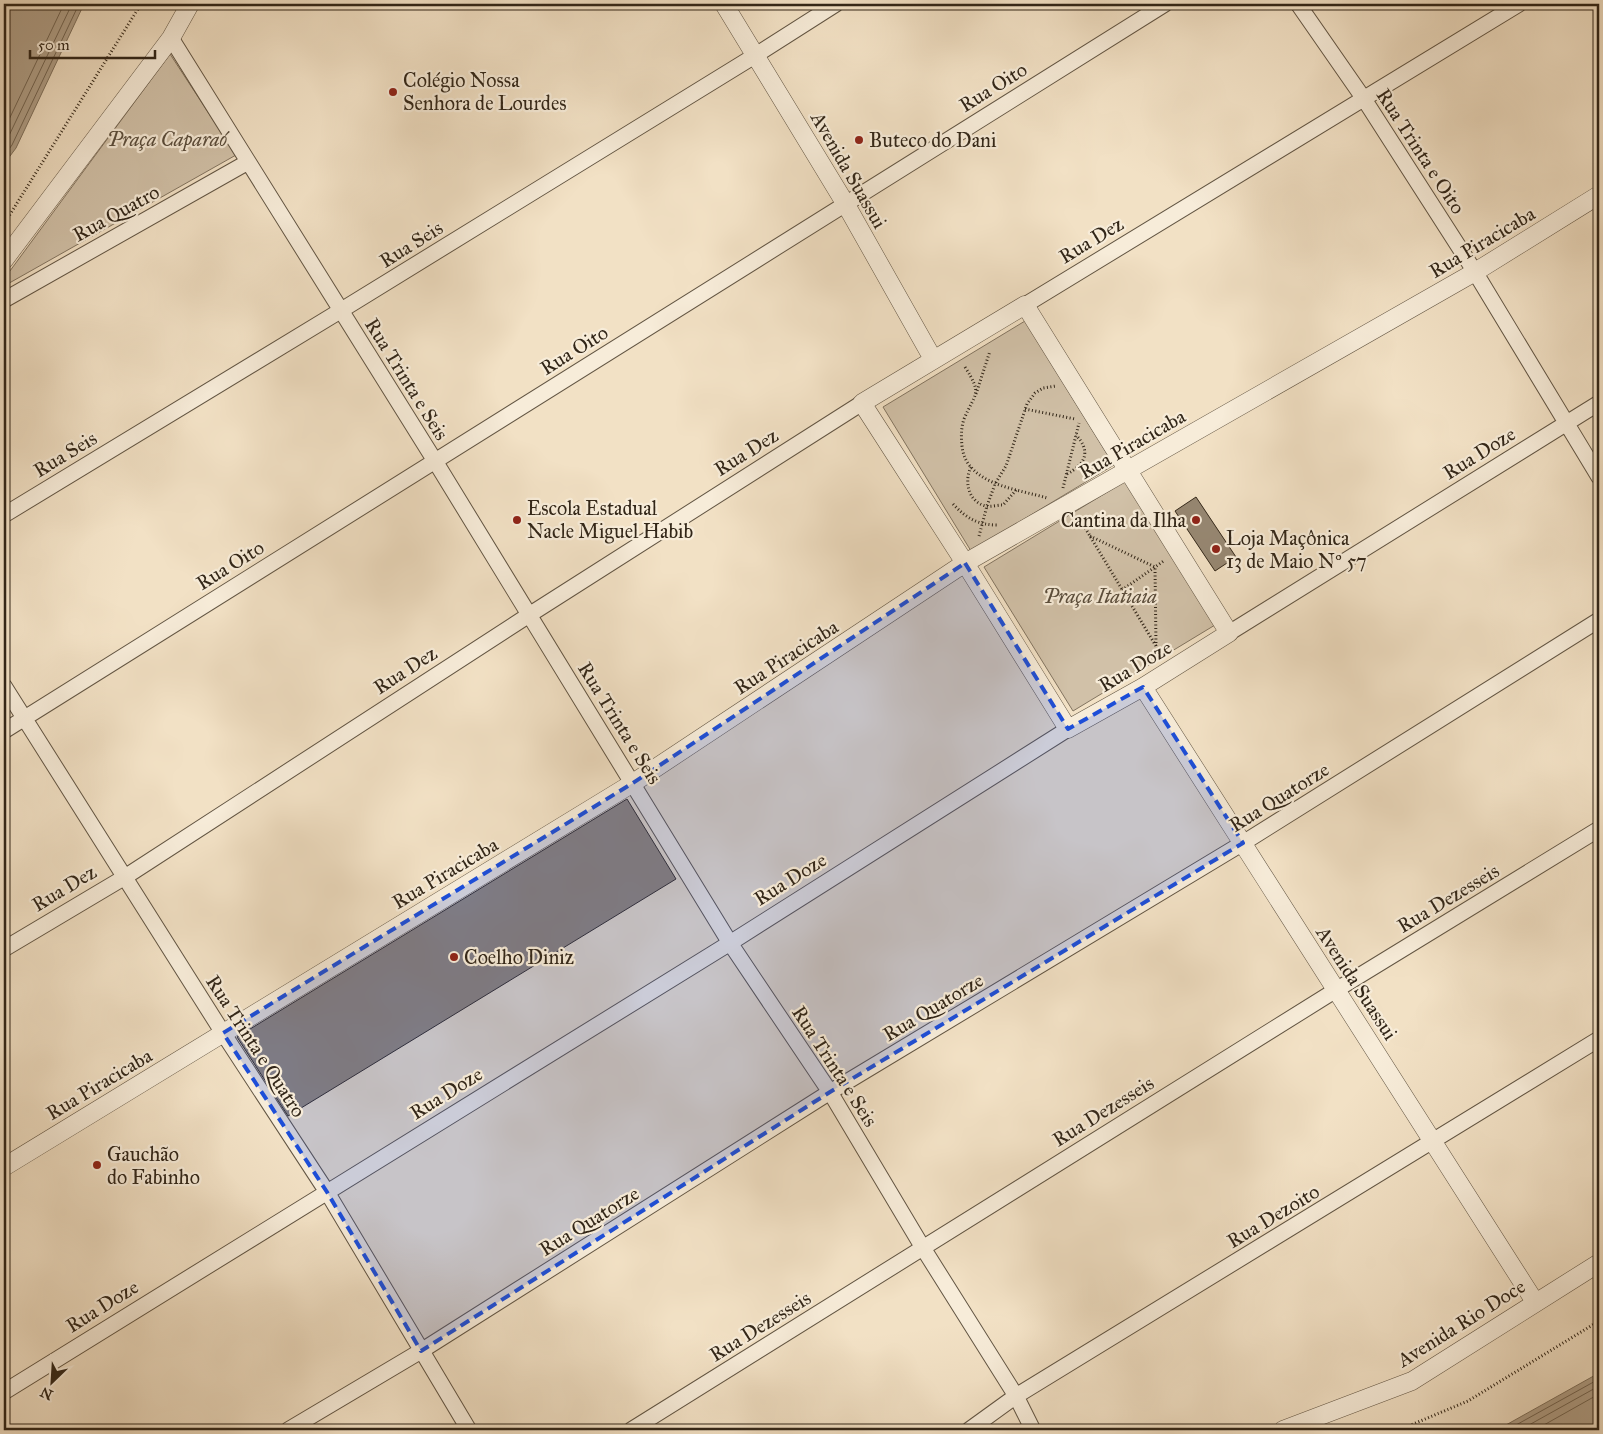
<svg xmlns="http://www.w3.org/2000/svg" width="1603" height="1434" font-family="'IM FELL Great Primer',serif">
  <rect width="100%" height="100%" fill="#f2e1c5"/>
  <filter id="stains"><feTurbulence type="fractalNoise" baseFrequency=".004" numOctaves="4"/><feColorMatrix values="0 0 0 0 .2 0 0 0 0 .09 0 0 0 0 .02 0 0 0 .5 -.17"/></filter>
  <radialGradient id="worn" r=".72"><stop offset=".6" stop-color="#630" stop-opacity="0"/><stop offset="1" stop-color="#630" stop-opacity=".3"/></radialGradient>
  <path fill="#d1c1a8" stroke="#827460" d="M170,54l66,101 -232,131v-7z
    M1025,321l89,144 -143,86 -88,-144z
    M1127,480l88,145 -142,86 -89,-144z"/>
  <path fill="#b1a18a" stroke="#7e705c" d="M4,4h80l-68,144 -12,16z
    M1599,1373v57h-102z"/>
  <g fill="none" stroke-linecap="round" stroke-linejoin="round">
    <path stroke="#726451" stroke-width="1" d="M4,130l60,-126
      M4,146l68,-142
      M4,156l8,-11 67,-141
      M1507,1430l92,-51
      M1520,1430l79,-44
      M1535,1430l64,-36"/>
  </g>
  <path fill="#968772" stroke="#322618" d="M1196,497l40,60 -21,14 -40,-60z
    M627,799l49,80 -388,237 -51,-79z"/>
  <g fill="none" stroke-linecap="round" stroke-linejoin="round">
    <g stroke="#625543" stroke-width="17">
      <path id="minor" d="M1298,4l66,95 111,173 124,205
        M171,38l264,423 295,482 100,149 93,156 93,148 17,34
        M4,300l244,-138
        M1025,305l494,-301
        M4,515l336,-204 416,-256 80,-51
        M1229,633l370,-230
        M4,686l219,347 104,159 142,238
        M4,731l1161,-727
        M4,949l121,-72 404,-262 333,-212
        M4,1392l726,-449 338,-214
        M288,1430l133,-79 409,-259 413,-249 356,-223
        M631,1430l705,-440 263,-161
        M969,1430l47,-34 583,-357"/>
    </g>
    <g stroke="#625543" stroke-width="19">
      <path id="tertiary" d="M724,4l121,199 88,156
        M4,260l167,-222 19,-34
        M1025,305l204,328 -86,54 -75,42 -103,-166 -103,-160z
        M1143,687l392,615
        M4,1167l629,-384 332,-220 510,-291 124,-77
        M1283,1430l129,-49 187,-118"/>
    </g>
    <path stroke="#322618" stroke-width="3" stroke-dasharray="1 2.5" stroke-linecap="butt" d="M4,224l137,-220
      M965,367c18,28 10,26 -1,52 -3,9 -3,18 -2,27 4,39 56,43 85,52
      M976,394l14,-43
      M1025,409l50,10
      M971,467c-7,14 -3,35 15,39 5,1 12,-1 17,-1l14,-16
      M1067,474c19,-10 24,-23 9,-39
      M1063,488l16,-65
      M953,504c13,14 25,21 44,21
      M1078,516l84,140
      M979,536l8,-30 8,-22 11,-18 21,-62 8,-11 8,-5 13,-2
      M1090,536l65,31 1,79
      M1122,590l43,-30
      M1399,1430l69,-29 131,-80"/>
    <use href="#minor" stroke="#f7ecd9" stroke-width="15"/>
    <use href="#tertiary" stroke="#f7ecd9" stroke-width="18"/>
  </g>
  <path fill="#1d4ed8" fill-opacity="0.2" stroke="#1d4ed8" stroke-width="4" stroke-dasharray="10 6" stroke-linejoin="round" d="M965,563l103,166 75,-42 100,156 -413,249 -409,259 -94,-159 -104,-159 410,-250z"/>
  <g fill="#8f2418" stroke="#f7ecd9" stroke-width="2">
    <circle cx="393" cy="92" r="5"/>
    <circle cx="859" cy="140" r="5"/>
    <circle cx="517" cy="520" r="5"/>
    <circle cx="1196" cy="520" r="5"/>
    <circle cx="1216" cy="549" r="5"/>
    <circle cx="454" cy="957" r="5"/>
    <circle cx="97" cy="1165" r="5"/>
  </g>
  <g text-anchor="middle" stroke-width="4.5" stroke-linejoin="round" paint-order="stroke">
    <g font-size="20" fill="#322618" stroke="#f7ecd9" text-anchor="start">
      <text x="403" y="87">Colégio Nossa<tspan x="403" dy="23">Senhora de Lourdes</tspan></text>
      <text x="869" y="147">Buteco do Dani</text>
      <text x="527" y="515">Escola Estadual<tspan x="527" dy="23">Nacle Miguel Habib</tspan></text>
      <text x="1186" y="527" text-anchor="end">Cantina da Ilha</text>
      <text x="1226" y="545">Loja Maçônica<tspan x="1226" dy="23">13 de Maio Nº 57</tspan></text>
      <text x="464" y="964">Coelho Diniz</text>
      <text x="107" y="1161">Gauchão<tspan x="107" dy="23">do Fabinho</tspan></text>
    </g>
    <g font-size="20" fill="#322618" stroke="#f7ecd9">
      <text transform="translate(993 87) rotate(-32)" y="7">Rua Oito</text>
      <text transform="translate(1421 151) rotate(57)" y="7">Rua Trinta e Oito</text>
      <text transform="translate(849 170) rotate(60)" y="7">Avenida Suassui</text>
      <text transform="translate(116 213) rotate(-29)" y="7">Rua Quatro</text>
      <text transform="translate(1091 240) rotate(-31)" y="7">Rua Dez</text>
      <text transform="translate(1482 242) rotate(-31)" y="7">Rua Piracicaba</text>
      <text transform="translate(411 244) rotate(-32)" y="7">Rua Seis</text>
      <text transform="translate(574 350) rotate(-32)" y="7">Rua Oito</text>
      <text transform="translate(407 379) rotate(58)" y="7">Rua Trinta e Seis</text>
      <text transform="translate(1132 444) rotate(-30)" y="7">Rua Piracicaba</text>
      <text transform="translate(746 452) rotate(-32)" y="7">Rua Dez</text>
      <text transform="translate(1479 453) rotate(-32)" y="7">Rua Doze</text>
      <text transform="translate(65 454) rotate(-31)" y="7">Rua Seis</text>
      <text transform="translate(230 565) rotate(-32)" y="7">Rua Oito</text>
      <text transform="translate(786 657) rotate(-33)" y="7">Rua Piracicaba</text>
      <text transform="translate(1135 666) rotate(-31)" y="7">Rua Doze</text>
      <text transform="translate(405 670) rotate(-33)" y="7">Rua Dez</text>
      <text transform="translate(620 723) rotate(58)" y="7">Rua Trinta e Seis</text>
      <text transform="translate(1279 797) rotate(-32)" y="7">Rua Quatorze</text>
      <text transform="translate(445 873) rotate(-31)" y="7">Rua Piracicaba</text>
      <text transform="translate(790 879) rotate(-32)" y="7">Rua Doze</text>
      <text transform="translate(64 888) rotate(-31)" y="7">Rua Dez</text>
      <text transform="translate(1448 898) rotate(-31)" y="7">Rua Dezesseis</text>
      <text transform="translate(1357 983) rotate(57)" y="7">Avenida Suassui</text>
      <text transform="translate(933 1007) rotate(-31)" y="7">Rua Quatorze</text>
      <text transform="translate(256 1046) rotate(57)" y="7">Rua Trinta e Quatro</text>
      <text transform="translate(835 1066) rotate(57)" y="7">Rua Trinta e Seis</text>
      <text transform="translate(99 1084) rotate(-31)" y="7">Rua Piracicaba</text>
      <text transform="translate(446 1093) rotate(-32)" y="7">Rua Doze</text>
      <text transform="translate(1103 1111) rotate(-32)" y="7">Rua Dezesseis</text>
      <text transform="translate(1273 1216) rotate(-31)" y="7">Rua Dezoito</text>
      <text transform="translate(589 1221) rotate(-32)" y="7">Rua Quatorze</text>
      <text transform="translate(102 1306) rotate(-32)" y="7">Rua Doze</text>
      <text transform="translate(1461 1323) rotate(-32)" y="7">Avenida Rio Doce</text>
      <text transform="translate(760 1326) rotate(-32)" y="7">Rua Dezesseis</text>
    </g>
    <g font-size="20" font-style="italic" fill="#5a4d3c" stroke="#f7ecd9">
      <text x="167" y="146">Praça Caparaó</text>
      <text x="1100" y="603">Praça Itatiaia</text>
    </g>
  </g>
  <rect width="1603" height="1434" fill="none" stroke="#f2e1c5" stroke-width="20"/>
  <rect x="5" y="5" width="1593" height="1424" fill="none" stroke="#322618" stroke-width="2.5"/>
  <rect x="10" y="10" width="1583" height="1414" fill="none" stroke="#322618"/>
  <g transform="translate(52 1382) rotate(205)" stroke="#f7ecd9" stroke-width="4" paint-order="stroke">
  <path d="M0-4L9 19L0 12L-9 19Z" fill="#322618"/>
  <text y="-8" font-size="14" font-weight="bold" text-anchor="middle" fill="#322618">N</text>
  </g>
  <path d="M30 50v8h125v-8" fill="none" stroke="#322618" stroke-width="2.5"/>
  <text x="38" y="50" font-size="15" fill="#322618" stroke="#f7ecd9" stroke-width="4" paint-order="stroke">50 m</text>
  <rect width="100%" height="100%" filter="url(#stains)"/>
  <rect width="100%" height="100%" fill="url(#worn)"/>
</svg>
